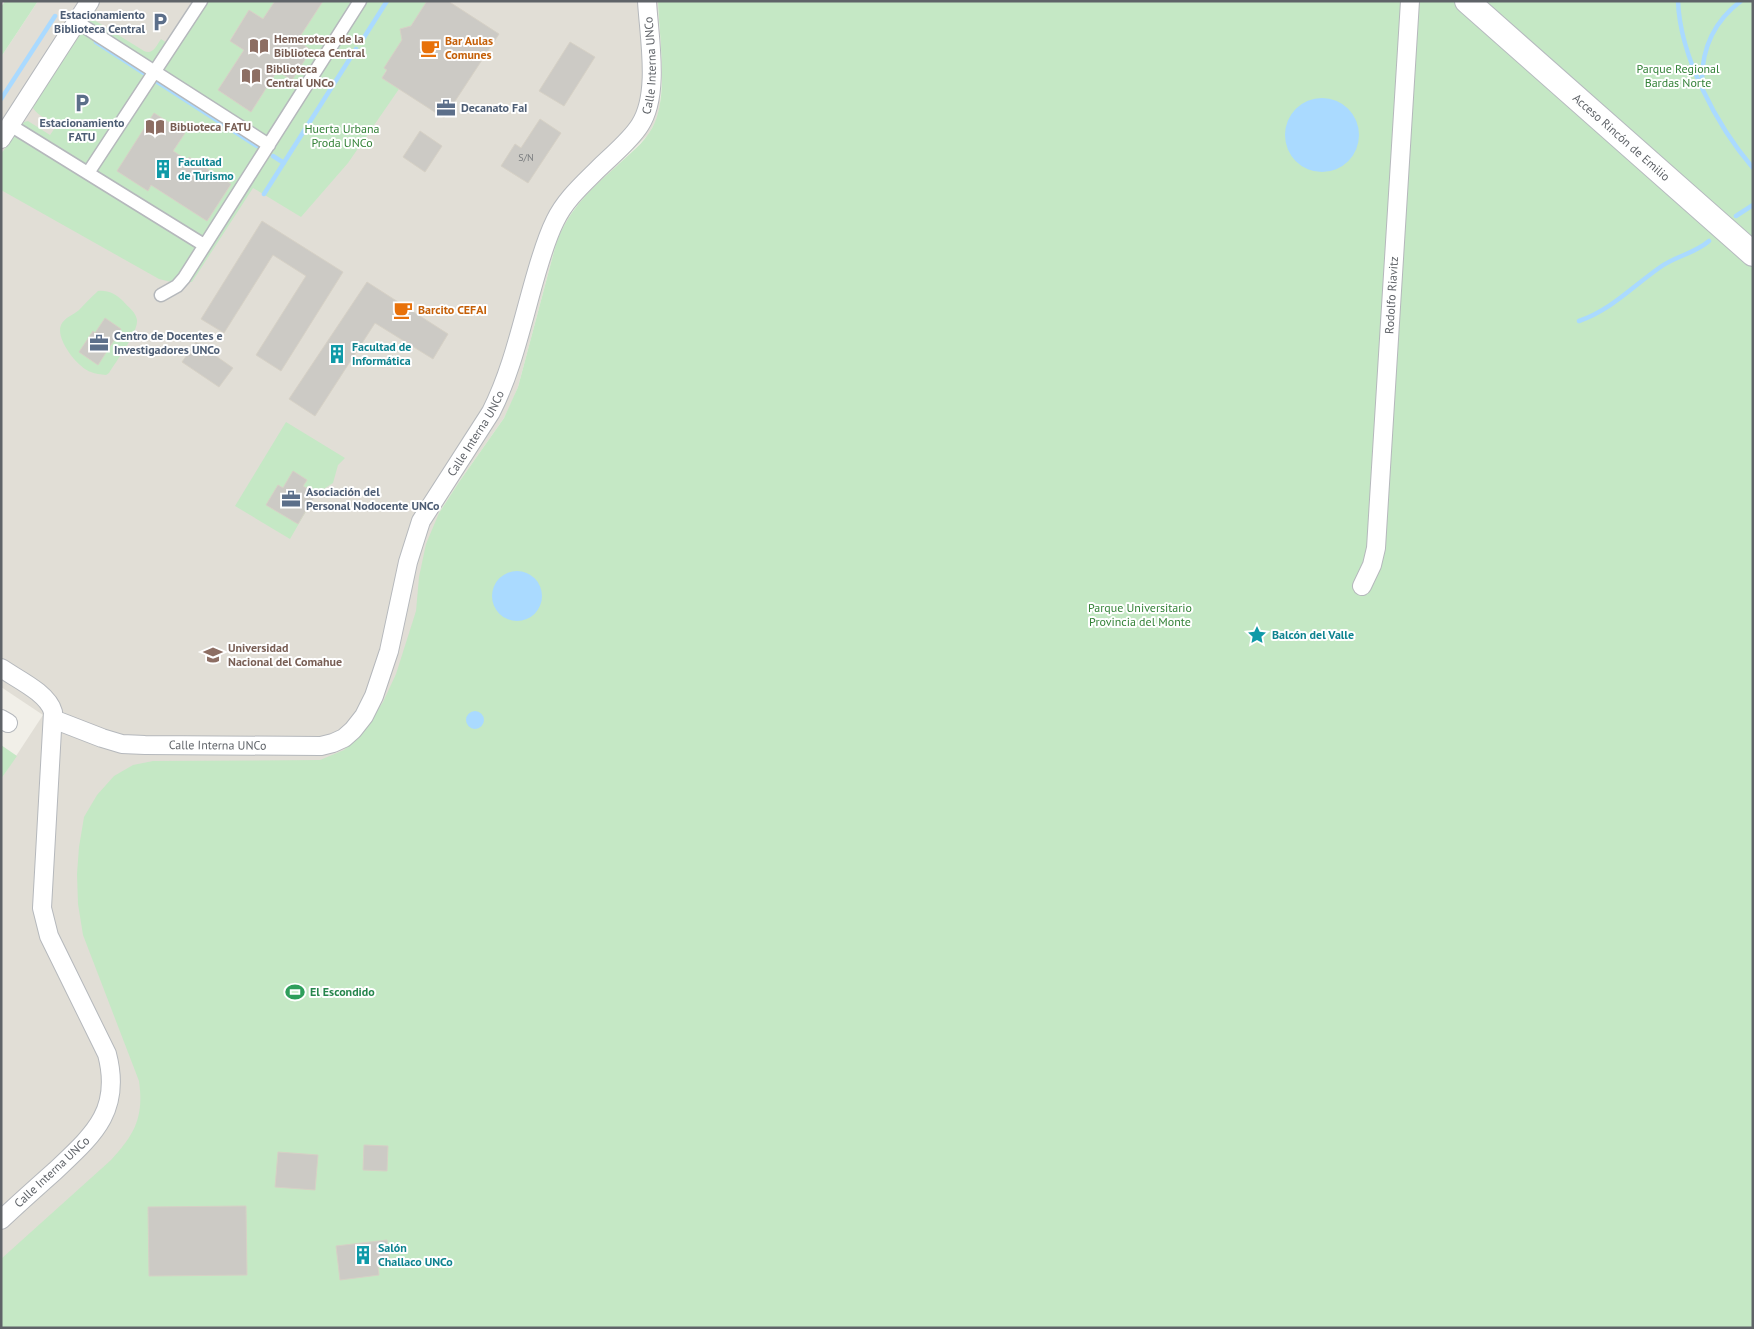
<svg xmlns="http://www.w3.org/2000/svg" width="1754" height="1329" font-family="'PT Sans',sans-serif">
  <rect width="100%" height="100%" fill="#f1efe8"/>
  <path fill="#e1ded6" d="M38,1h620l3,69 -1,36 -4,15 -8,14 -75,74 -17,35 -38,143 -7,17 -7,14 -45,64 -20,31 -19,128 -329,687 -90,-59v-490l42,-64 -42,-28v-630z"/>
  <path fill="#c5e8c5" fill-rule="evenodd" d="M5,1h33l-37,56v-50z
    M199,1h76l-12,18 -14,-9 -19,30 14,10 -26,40 33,22 26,-41 15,9 19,-30 -14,-9 26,-40h104l-16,25 -11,3 2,11 -20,38 17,11 -51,74 -47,54 -48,-29 -61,94h-21l-12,-3 -158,-89v-36l23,-32 4,-1 22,14 9,-13c-9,0 -21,-6 -26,-14l1,-3 55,-84 5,-1 50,31c9,4 12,-5 17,-12l9,6zM185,133l-12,18 14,9 2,-3 42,27 -24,37 -56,-36 -3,5 -31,-19z
    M658,1h809l286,253v1074h-1752v-69l110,-99c24,-26 33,-43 28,-79l-56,-146 -5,-31 -1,-30 2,-27 5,-30 13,-22 17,-19 19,-11 20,-4 167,-1 24,-10 21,-22 18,-26 13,-28 20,-63 3,-34 7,-33 13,-31 20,-31 45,-64 14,-31 38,-143c14,-38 36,-55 65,-82 13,-12 27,-23 34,-40 13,-30 4,-88 3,-121z
    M1481,1h272v239z
    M98,291c10,-1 18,3 25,10 5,6 13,11 14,19 1,13 -21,41 -28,53l-3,2c-5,-1 -11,-1 -15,-3 -13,-4 -36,-33 -30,-47 4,-8 11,-9 18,-15 6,-6 12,-13 19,-19z
    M286,422l59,36 -7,7 -5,18 -17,11 -26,45 -55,-33z
    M1,745l16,11 -16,23z"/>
  <path fill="#aadaff" d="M1285 135a37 37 0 1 1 74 0a37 37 0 1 1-74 0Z
    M492 596a25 25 0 1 1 50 0a25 25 0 1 1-50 0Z
    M466 720a9 9 0 1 1 18 0a9 9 0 1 1-18 0Z"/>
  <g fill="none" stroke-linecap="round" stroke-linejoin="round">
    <path stroke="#aadaff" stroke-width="4.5" d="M1678,1c2,56 39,125 75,167
      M363,39l24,-38
      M96,42l51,33
      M153,79l104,67
      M1702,84c-1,-34 11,-62 39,-83
      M1,99l54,-83
      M273,156l11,7
      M264,194l92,-145
      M1736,216l17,-11
      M1579,321c32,-11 53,-34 80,-53 16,-12 35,-14 50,-27"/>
  </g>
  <path fill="#cccac5" stroke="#d6d1c6" d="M275,1h48l-26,40 14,9 -19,30 -15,-9 -26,41 -33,-22 26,-40 -14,-9 19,-31 14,9z
    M427,1h21l51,33 -55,84 -62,-40 5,-8 -3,-2 18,-28 -2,-11 11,-3z
    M570,42l25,15 -31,49 -25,-15z
    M154,113l31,20 -12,18 14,9 2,-3 42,27 -24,37 -56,-36 -3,6 -31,-20z
    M540,119l21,14 -33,50 -27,-17 14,-22 6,4z
    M420,131l22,15 -17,26 -22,-15z
    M262,221l81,51 -62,99 -25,-16 50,-79 -33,-21 -49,78 -23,-14z
    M367,282l81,52 -15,25 -58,-36 -60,93 -26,-17z
    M105,318l16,11 -23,36 -19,-13 14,-21 2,2z
    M196,342l37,26 -14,19 -37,-25z
    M293,471l14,9 -4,6 13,8 -18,30 -32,-19 12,-20 5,3z
    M364,1145l24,1 -1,25 -24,-1z
    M278,1152l40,3 -3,35 -40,-3z
    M246,1206l1,69 -98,1 -1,-69z
    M387,1240l3,25 -12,1 1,9 -39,5 -4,-34z"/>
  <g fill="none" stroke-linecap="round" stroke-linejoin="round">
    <g stroke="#b5b8bc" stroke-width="15">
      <path id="pedestrian" d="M77,22l192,123
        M10,125l194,120
        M88,173l113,-172
        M161,295l16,-9 7,-8 176,-277"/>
    </g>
    <g stroke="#b5b8bc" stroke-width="20">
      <g id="minor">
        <path d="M1,139l89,-138"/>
        <path id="s1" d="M1362,586l10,-21 4,-17 34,-547"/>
        <path d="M1,668c16,11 47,25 52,44l-11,196 7,28 58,118c15,57 -14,81 -52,117 -18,16 -36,32 -54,49"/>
        <path d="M1,719l7,4"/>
        <path id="s2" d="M53,719l49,19 20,6 23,1 176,1 12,-3 11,-5 9,-8 11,-14 10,-20 15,-45 19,-89 13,-41 70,-109c22,-43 32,-94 46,-141 5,-17 10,-34 18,-50 10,-21 27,-36 43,-52 14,-14 32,-28 42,-44 20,-31 9,-88 7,-124"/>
      </g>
    </g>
    <g stroke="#b6babf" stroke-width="26">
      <g id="secondary">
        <path id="s3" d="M1467,1l286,253"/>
      </g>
    </g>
    <use href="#pedestrian" stroke="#fff" stroke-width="12"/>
    <use href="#minor" stroke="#fff" stroke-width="18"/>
    <use href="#secondary" stroke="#fff" stroke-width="24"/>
  </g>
  <defs>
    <g id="parking-bare" transform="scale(1.5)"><path d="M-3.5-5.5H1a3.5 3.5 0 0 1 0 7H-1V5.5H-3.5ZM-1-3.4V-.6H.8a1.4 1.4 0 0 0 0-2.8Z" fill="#5c6f8a" stroke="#fff" stroke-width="2.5" paint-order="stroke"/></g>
    <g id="library-bare" transform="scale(1.5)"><path d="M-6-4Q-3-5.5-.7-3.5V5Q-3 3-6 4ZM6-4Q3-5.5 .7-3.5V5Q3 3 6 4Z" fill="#8d6e63" stroke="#fff" stroke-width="2.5" paint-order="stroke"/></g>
    <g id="cafe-bare" transform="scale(1.5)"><path d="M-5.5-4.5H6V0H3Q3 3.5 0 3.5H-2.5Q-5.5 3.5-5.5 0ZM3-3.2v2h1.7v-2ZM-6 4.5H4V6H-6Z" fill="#e8710a" stroke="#fff" stroke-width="2.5" paint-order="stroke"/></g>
    <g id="office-bare" transform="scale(1.5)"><path d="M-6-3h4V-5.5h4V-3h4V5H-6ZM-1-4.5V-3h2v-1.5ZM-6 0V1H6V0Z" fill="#5c6f8a" stroke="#fff" stroke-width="2.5" paint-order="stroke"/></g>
    <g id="building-bare" transform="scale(1.5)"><path d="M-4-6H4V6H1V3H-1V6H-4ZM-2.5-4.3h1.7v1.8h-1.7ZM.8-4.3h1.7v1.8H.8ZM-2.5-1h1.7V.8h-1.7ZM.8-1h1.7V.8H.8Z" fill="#0f9aa8" stroke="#fff" stroke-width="2.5" paint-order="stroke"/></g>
    <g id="sight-bare" transform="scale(1.5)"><path d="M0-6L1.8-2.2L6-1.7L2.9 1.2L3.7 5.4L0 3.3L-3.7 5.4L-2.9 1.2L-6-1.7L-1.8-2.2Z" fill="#0f9aa8" stroke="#fff" stroke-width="2.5" paint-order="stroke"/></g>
    <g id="university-bare" transform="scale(1.5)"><path d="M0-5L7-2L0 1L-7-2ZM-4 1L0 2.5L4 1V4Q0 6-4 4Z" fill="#8d6e63" stroke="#fff" stroke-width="2.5" paint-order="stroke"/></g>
    <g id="stadium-bare" transform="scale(1.5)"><path d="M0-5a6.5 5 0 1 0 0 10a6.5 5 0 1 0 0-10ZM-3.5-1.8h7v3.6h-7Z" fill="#2e9e5b" stroke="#fff" stroke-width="2.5" paint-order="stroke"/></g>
  </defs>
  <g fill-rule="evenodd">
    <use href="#parking-bare" x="160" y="22"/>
    <use href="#library-bare" x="259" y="46"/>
    <use href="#cafe-bare" x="430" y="48"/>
    <use href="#library-bare" x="251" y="76"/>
    <use href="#parking-bare" x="82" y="103"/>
    <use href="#office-bare" x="446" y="108"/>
    <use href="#library-bare" x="155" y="127"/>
    <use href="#building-bare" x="163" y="169"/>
    <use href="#cafe-bare" x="403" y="310"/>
    <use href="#office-bare" x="99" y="343"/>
    <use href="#building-bare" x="337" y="354"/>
    <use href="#office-bare" x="291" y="499"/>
    <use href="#sight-bare" x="1257" y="635"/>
    <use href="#university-bare" x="213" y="655"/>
    <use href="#stadium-bare" x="295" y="992"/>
    <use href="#building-bare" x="363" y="1255"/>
  </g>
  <g text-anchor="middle" stroke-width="4" stroke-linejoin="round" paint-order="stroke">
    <g font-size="10" fill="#7a7d7f">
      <text x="526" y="161">S/N</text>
    </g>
    <g font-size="12" font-weight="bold" fill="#4e5e75" stroke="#fff" text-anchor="start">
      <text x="145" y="19" text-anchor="end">Estacionamiento<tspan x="145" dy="14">Biblioteca Central</tspan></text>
      <text x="461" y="112">Decanato FaI</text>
      <text x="82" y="127" text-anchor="middle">Estacionamiento<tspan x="82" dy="14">FATU</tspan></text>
      <text x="114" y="340">Centro de Docentes e<tspan x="114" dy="14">Investigadores UNCo</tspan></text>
      <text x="306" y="496">Asociación del<tspan x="306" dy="14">Personal Nodocente UNCo</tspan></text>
    </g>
    <g font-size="12" font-weight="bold" fill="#785e54" stroke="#fff" text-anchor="start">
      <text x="274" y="43">Hemeroteca de la<tspan x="274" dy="14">Biblioteca Central</tspan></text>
      <text x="266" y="73">Biblioteca<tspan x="266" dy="14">Central UNCo</tspan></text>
      <text x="170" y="131">Biblioteca FATU</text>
      <text x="228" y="652">Universidad<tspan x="228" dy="14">Nacional del Comahue</tspan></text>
    </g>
    <g font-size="12" font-weight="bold" fill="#c56008" stroke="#fff" text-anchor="start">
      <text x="445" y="45">Bar Aulas<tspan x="445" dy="14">Comunes</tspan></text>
      <text x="418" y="314">Barcito CEFAI</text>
    </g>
    <g font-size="12" fill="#5f6368" stroke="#fff">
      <text dy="4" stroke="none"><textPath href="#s2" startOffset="1052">Calle Interna UNCo</textPath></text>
      <text dy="4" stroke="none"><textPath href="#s3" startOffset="206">Acceso Rincón de Emilio</textPath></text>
      <text dy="4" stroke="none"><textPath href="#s1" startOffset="294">Rodolfo Riavitz</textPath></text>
      <text dy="4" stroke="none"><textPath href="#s2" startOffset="634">Calle Interna UNCo</textPath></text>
      <text dy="4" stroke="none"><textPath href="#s2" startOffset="169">Calle Interna UNCo</textPath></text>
      <text transform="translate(52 1172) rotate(-43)" y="4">Calle Interna UNCo</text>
    </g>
    <g font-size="12" fill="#348238" stroke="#fff">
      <text x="1678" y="73">Parque Regional<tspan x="1678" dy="14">Bardas Norte</tspan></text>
      <text x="342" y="133">Huerta Urbana<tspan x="342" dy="14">Proda UNCo</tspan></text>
      <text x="1140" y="612">Parque Universitario<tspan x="1140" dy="14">Provincia del Monte</tspan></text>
    </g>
    <g font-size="12" font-weight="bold" fill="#0d838f" stroke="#fff" text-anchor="start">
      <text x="178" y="166">Facultad<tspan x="178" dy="14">de Turismo</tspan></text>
      <text x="352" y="351">Facultad de<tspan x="352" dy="14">Informática</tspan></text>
      <text x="1272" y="639">Balcón del Valle</text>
      <text x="378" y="1252">Salón<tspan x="378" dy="14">Challaco UNCo</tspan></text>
    </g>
    <g font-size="12" font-weight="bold" fill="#27864d" stroke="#fff" text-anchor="start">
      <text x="310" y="996">El Escondido</text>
    </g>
  </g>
  <rect width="1754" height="1329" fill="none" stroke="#5f6368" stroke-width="5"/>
</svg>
